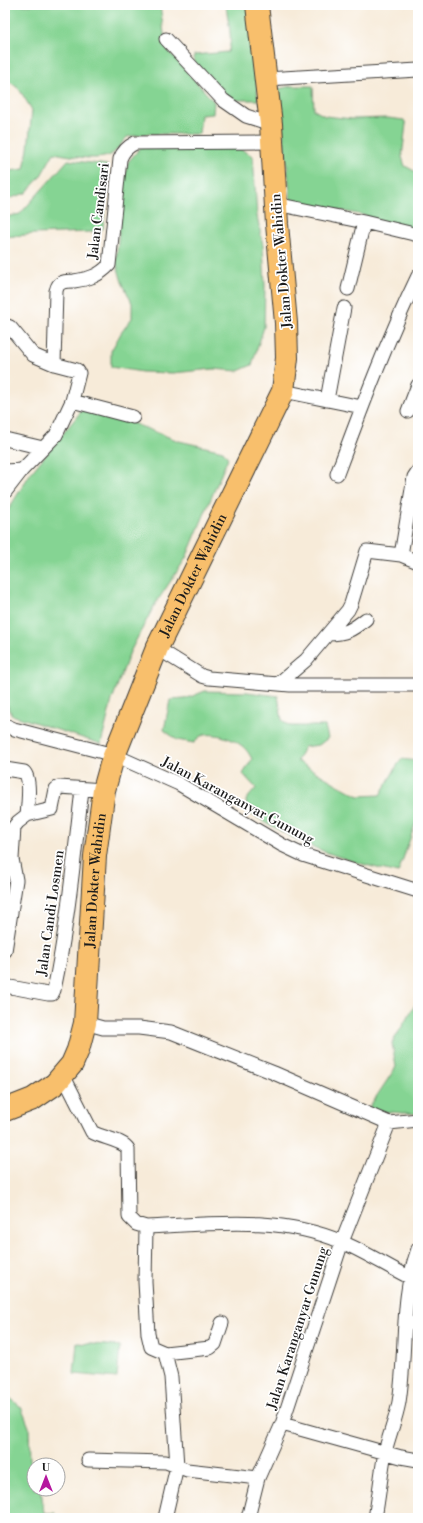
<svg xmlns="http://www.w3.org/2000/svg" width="423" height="1523" font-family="'Libre Bodoni',serif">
  <rect width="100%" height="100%" fill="#fff"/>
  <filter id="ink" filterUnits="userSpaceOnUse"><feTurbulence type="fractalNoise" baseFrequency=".025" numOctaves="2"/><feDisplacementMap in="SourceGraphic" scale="8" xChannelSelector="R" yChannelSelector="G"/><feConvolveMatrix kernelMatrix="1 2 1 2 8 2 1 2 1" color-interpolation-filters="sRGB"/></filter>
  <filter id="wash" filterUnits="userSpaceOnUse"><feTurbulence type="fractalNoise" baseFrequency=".012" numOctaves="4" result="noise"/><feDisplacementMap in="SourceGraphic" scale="16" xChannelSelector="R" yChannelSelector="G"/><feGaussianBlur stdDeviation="0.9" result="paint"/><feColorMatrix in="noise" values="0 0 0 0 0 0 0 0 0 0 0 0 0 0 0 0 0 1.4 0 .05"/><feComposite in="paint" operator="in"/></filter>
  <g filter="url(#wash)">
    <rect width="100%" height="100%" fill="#f7ebd9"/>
    <path fill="#85d493" stroke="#507858" d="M5,5h155l6,43 48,54 -1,12 -12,1 -2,19h-54l-18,3c-5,5 -9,13 -15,17 -13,8 -42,2 -58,-1l-14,24 -14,16 -21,7v-24l5,-5 14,-2 4,-20 4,-39 -13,-21 -14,-11z
      M226,5h26l6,95h-27l-37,-39v-6l34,-3c6,-12 -1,-34 -2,-47z
      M291,86h22l1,24 11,6 27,3 36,-1 16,2 2,4 -4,33 3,9 13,7v26l-4,19 4,2v11l-48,-13 -7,-3 -72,-14 -13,-112z
      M141,147h95l17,9 4,60 6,29 2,41 -1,41 -12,38 -14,6 -25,-2 -40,4 -31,-1 -31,-5v-16l10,-18 11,-15v-15l-10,-21 -6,-20 7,-74 5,-26z
      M68,160l39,5 -1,34 -3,30 -12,3 -57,2 -29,3v-20l15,-3z
      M83,409l36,9 60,23 44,10 5,7 -42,100 -32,48 -24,46 -18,48 -11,44 -89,-29 -7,-14v-186l25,-41z
      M205,691l42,1 31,4 4,24 8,6h35l3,12 -9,7 -15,2 -7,14 43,25 19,10 21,-1 21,-36 17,2v55l-20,57c-31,-7 -63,-16 -92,-29 -21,-9 -39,-22 -59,-32l-1,-12 10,-12 -13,-14 9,-15c-2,-3 -3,-6 -5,-8 -8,-11 -33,-20 -46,-15 -3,1 -5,5 -7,7l-17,-3 -13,-10 6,-30 15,-1z
      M418,1000v114l-29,-2 -21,-3 28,-42 -4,-24z
      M77,1343l43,3 -3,32 -43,-4z
      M5,1394l16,13 8,20 1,33 4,10v19h7l3,24h11l-1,5h-49z"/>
  </g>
  <g filter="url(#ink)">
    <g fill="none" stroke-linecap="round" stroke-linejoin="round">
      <g stroke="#3d3b38" stroke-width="15">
        <path id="street" d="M166,39l57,61 23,16 25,8
          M266,79l152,-9
          M276,204l88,18 54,13
          M348,289l16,-67
          M5,325l5,2 23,28 21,9
          M283,391l79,16
          M327,400l17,-92
          M72,401l61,16
          M408,411l10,-26
          M5,439l38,9
          M5,471l17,-1
          M337,474c25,-67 50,-134 81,-198
          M5,492l17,-22 34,-35 16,-34 7,-28 -2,-3 -23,-6 2,-73c1,-4 2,-7 5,-8 3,-2 9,-2 13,-2 14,-2 25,-5 35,-16l11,-106c3,-8 7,-12 15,-16l137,-1
          M401,555l13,-78 4,-6
          M328,634c18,0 24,-4 38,-15
          M157,648l45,28 7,2 81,7h128
          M278,684l28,-24 42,-50 3,-6 16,-53 34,4 17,7
          M5,725l9,4 100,26 65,29 103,61 21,10 115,36
          M5,769l19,3c7,6 4,33 3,43l-9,7 -4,5 -2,32 4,21 -11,71
          M27,815l25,-6 4,-20 3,-2 45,3
          M5,986l43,8h4l2,-4c14,-66 20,-133 28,-200
          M85,1023l18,5h36l32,4 103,41 115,50 29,-3
          M63,1075l29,57c10,6 31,8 36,17l1,68 7,7 10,3c66,-3 133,-12 196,15 23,10 45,24 67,35
          M146,1227l-1,55 3,52 3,13 14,6 6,24 6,89 -12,52
          M405,1321l13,4
          M165,1353l45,-5 5,-4 7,-21
          M282,1424l119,33 17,3
          M88,1460l78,2 21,8 71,8
          M248,1518l10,-40 24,-54 60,-182 47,-119
          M375,1518c4,-22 6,-44 10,-66 4,-17 11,-33 14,-50 8,-51 1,-104 19,-153"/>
      </g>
      <g stroke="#3d3b38" stroke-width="24">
        <g id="highway">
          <path id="s1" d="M5,1110l28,-11 22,-15 17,-20 6,-14 7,-27 10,-167 9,-66 8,-29 45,-113 126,-257 4,-33 -1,-35 -9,-99 -6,-100 -14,-119"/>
        </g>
      </g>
      <use href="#street" stroke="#fff" stroke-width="13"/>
      <use href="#highway" stroke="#f8bf6c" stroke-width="22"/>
    </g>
  </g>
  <g text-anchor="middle" stroke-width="3.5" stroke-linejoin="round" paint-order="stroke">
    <g font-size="14" fill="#1c1c1c" stroke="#fff">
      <text transform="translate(98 211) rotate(-83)" y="5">Jalan Candisari</text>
      <text transform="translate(281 261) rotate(-95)" y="5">Jalan Dokter Wahidin</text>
      <text dy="5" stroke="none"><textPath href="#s1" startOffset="593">Jalan Dokter Wahidin</textPath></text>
      <text transform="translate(238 800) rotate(28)" y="5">Jalan Karanganyar Gunung</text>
      <text dy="5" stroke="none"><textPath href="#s1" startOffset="269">Jalan Dokter Wahidin</textPath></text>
      <text transform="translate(50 913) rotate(-82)" y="5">Jalan Candi Losmen</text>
      <text transform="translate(297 1328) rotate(-72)" y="5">Jalan Karanganyar Gunung</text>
    </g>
  </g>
  <rect width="423" height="1523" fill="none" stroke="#fff" stroke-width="20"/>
  <g transform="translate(46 1477)"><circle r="19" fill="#ffffff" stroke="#a4a4a4"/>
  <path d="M0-3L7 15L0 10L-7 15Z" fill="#b5179e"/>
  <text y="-6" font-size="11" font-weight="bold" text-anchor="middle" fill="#1c1c1c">U</text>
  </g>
</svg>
